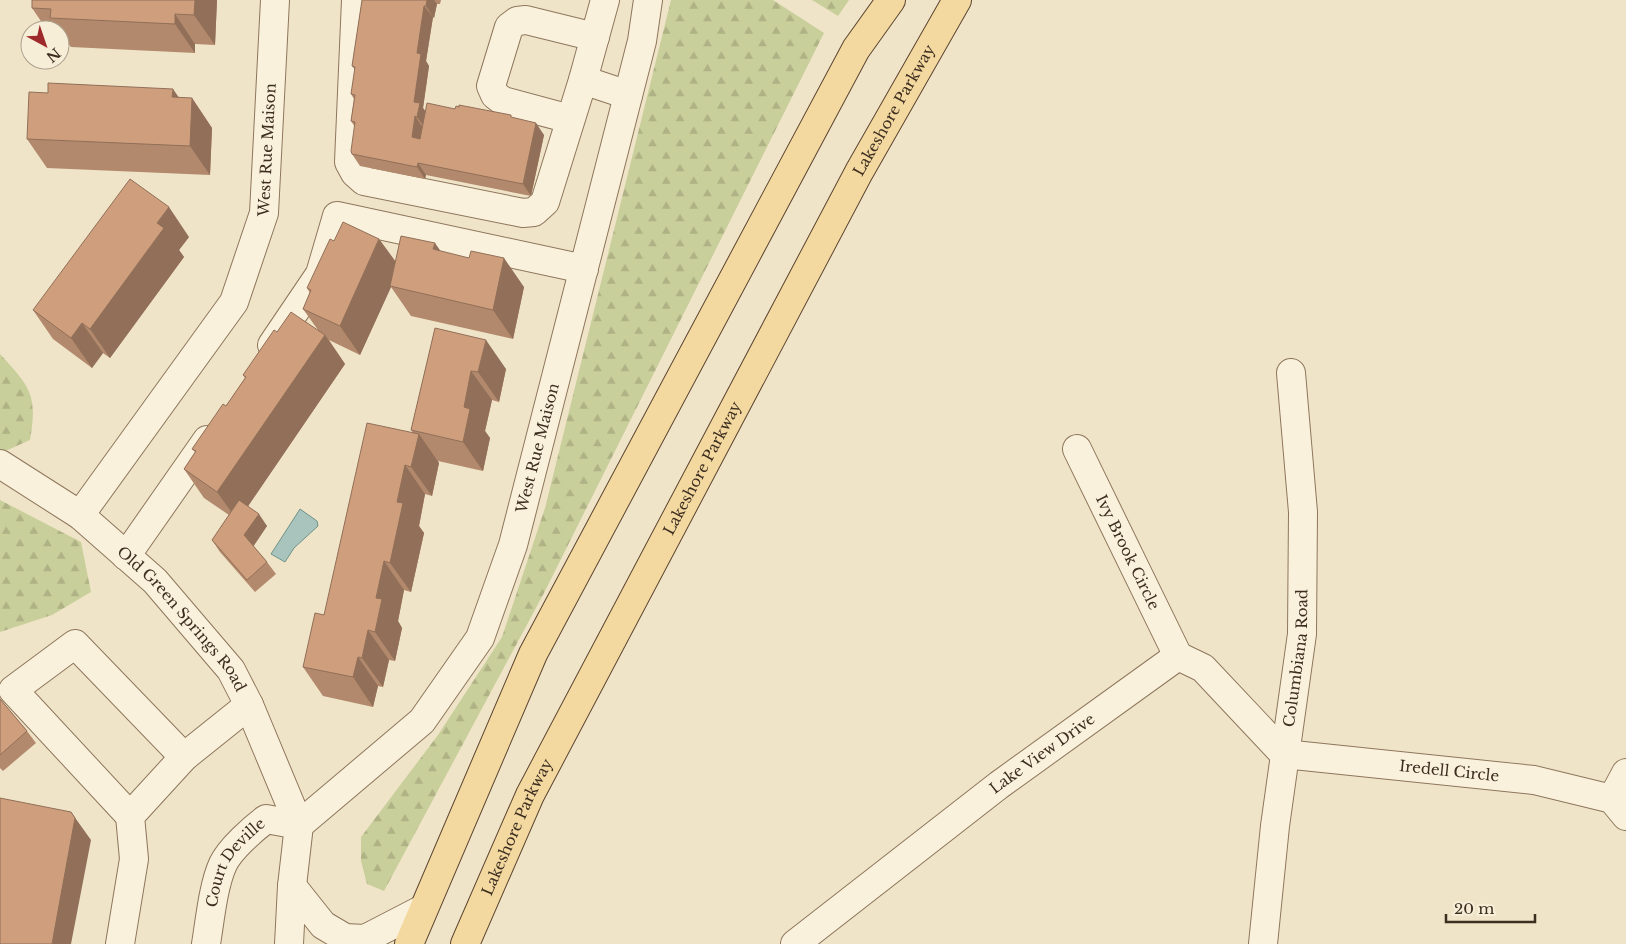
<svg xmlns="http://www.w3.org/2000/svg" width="1626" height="944" font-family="'Libre Baskerville',serif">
  <defs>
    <pattern id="forest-firs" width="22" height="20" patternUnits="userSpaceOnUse" patternTransform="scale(1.25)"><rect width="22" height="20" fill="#c9cf9b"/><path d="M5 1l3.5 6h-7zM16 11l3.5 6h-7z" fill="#aeb285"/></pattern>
  </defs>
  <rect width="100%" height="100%" fill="#f0e4c8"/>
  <path fill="url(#forest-firs)" d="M671,0h102l51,33 -280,560 -160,298 -17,-7 -6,-23v-24l77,-102 64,-98 43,-129z
    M812,0h37l-11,16z
    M0,354c30,33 38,40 30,86l-29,13h-1z
    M0,500l81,42 10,50 -39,23 -52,17z"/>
  <path fill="#a9c4bc" stroke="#6f938a" d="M300,509l17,12 1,5 -24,22 -9,14 -14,-8z"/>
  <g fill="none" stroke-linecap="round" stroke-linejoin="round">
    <g stroke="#8d765c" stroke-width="30">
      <g id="minor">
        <path d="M356,0l-7,162 6,11 9,8 159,32 11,-1 11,-10 38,-122 22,-80"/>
        <path d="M583,80l45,15"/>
        <path d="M570,119l-67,-18 -8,-6 -4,-9 18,-59 8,-6 9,-1 69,17"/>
        <path d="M272,345l48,-71 17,-58 247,53"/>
        <path id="s1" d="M1077,449l101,207"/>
        <path id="s2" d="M0,464l80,51 75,66 76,89 18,35 50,120 -7,61 -3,58"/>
        <path id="s3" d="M80,515l154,-213 30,-89 11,-213"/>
        <path d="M126,556l81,-116"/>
        <path id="s4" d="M1284,754l250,26 78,19 14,17"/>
        <path d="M1612,799l14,-26"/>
        <path d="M130,816l-117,-126 62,-46 109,113"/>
        <path id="s5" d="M299,825l123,-104 58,-83 33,-93 129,-504 6,-41"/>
        <path d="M292,886l31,39 22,13 20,1 58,-30"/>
        <path d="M120,944l14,-85 -4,-43 54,-59 65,-52"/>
        <path id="s6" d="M206,944c4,-24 7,-58 17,-80 7,-15 30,-35 43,-45l33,6"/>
        <path id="s7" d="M795,944l204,-159 179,-129 25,12 81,86"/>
        <path id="s8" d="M1263,944l12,-118 27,-192 1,-122 -12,-139"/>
      </g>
    </g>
    <g stroke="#5b4430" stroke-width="30">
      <g id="major">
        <path d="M409,944l124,-290 323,-605 35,-49"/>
        <path id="s9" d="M465,944l65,-149 329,-623 98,-172"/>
      </g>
    </g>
    <use href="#minor" stroke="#faf1dc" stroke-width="28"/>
    <use href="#major" stroke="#f3d9a0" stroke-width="28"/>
  </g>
  <path fill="#b2896c" d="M217,0l-2,45 -20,-1v9l-124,-6 -7,-9h-4v-8h-13l-15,-22z
    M362,0h79l-1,4h-3l-3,14 -1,-1 -7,44 3,5 -6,42 3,4 29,-3 58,9 31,17 -13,61 -105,-21 -1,4 -65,-13 -8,-12 3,-27 -4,-6 3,-22 -3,-5 4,-24 -3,-4z
    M179,98h13l20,30 -2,47 -163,-7 -20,-29z
    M189,237l-10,13 5,7 -74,101 -7,-5 -11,15 -39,-29 -20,-29z
    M379,239l17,23 45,-11 83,36 -11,52 -102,-23 -20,-29 -31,68 -31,-15 16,24 -97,142 19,20 -14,20 14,16 9,12 -21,18 -35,-40 -8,-12 17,-25 -25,-17 -20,-29 11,-17 -3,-3 34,-43 19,-28 -2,-3 34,-43 41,-2 -15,-21 7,-16 -3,-5z
    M435,328l71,41 -7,33 -7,-2 -7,31 5,7 -7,33 -45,-10 1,2 -7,33 -7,-2 -6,32 5,7 -13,59 -7,-2 -6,31 4,7 -7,33 -6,-1 -6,27 -5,-1 -5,21 -50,-11 -20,-29 21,-52 89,-182 -2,-3z
    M0,699l27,32 9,12 -33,28 -3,-3z"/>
  <path fill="#916f58" d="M195,0h22l-2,45 -21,-30z
    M427,0h7l3,4 -3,14 -8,-12z
    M424,6l9,11 -7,44 3,5 -6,42 5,7 -2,14 -9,-12 -3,-15 3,-49z
    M175,14l20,30v9l-20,-29z
    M173,89l18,26 1,-17 20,30 -2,47 -20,-29 -18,-49z
    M415,116l8,12 -3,21 -8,-12z
    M536,123l8,12 -13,61 -8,-12z
    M418,163l8,12 -1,4 -8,-12z
    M169,207l20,30 -10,13 5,7 -74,101 -20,-29 67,-106z
    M379,239l21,29 -10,18 1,1 -31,68 -20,-29z
    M435,243l20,29 -22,-23z
    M504,258l20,29 -11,52 -20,-29z
    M82,323l21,30 -11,15 -21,-30z
    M325,335l20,29 -107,157 -21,-29z
    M486,340l20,29 -7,33 -21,-30z
    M471,371l21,29 -7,31 5,7 -7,33 -20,-29 1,-35z
    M419,434l20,29 -7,33 -21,-29z
    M405,465l20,29 -6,32 5,7 -13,59 -21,-29 7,-61z
    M259,514l8,12 -14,21 -9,-12z
    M384,561l20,29 -6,31 4,7 -7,33 -20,-29 1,-34z
    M368,630l21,30 -6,27 -21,-29z
    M358,657l20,29 -5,21 -20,-30z
    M71,812l20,28 -20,104h-19z"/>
  <path fill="#cf9f7d" stroke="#916f58" d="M32,0h163l-1,15 -19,-1v10l-125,-6 1,-9 -19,-1z
    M362,0h65l-1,6h-2l-7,47 4,1 -7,48 6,1 -3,14 -2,-1 -3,21 8,2 7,-36 28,6 1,-3 3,1v-2l52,10v2l25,6 -13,61 -105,-21 -1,4 -65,-13 -1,-3 4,-29 -4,-1 4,-26 -4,-1 4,-27 -3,-1z
    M48,83l125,6 -1,8 20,1 -2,48 -163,-7 2,-47 19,1z
    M130,179l39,28 -12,16 7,5 -74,101 -8,-6 -11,15 -38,-28z
    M343,222l36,17 -39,87 -37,-17 8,-19 -4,-2 23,-49 4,2z
    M401,236l34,7 -2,6 36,9 2,-7 33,7 -11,52 -103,-24z
    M291,312l34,23 -108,157 -33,-23 12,-18 -4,-2 31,-45 3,2 20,-29 -3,-2 31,-45 3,2z
    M435,328l51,12 -8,32 -7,-1 -7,36 6,2 -7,33 -52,-12z
    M367,423l52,11 -8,33 -6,-2 -8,37 6,1 -13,60 -6,-2 -8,37 6,1 -7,33 -7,-2 -6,28 -4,-1 -5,20 -50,-10 12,-54 9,2z
    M239,500l20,14 -15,21 23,27 -20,18 -35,-40z
    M0,699l27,32 -27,24z
    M0,798l71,14 4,6 -23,126h-52z"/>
  <g text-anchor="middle" stroke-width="4" stroke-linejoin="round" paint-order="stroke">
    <g font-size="15" fill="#3d2e20" stroke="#f7eed8">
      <text dy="5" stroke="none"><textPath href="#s9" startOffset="938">Lakeshore Parkway</textPath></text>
      <text dy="5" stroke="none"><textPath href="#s3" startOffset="420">West Rue Maison</textPath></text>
      <text dy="5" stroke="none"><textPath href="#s5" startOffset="461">West Rue Maison</textPath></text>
      <text dy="5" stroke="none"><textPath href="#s9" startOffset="532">Lakeshore Parkway</textPath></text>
      <text dy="5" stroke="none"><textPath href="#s1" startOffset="115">Ivy Brook Circle</textPath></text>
      <text dy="5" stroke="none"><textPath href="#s2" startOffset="241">Old Green Springs Road</textPath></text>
      <text dy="5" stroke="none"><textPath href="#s8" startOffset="288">Columbiana Road</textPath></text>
      <text dy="5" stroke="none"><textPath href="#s7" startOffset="312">Lake View Drive</textPath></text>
      <text dy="5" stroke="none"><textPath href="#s4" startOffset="166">Iredell Circle</textPath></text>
      <text dy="5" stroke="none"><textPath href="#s9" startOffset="128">Lakeshore Parkway</textPath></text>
      <text dy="5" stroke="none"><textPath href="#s6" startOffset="89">Court Deville</textPath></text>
    </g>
  </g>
  <g transform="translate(45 45) rotate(140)"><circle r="24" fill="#f7eed8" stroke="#ada18e"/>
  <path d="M0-4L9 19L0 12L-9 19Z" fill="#9e2a2b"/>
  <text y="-8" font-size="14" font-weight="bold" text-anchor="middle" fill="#3d2e20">N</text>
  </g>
  <path d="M1446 914v8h89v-8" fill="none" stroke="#3d2e20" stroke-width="2.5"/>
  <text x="1454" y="914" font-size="15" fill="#3d2e20" stroke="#f7eed8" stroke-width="4" paint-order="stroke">20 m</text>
</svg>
